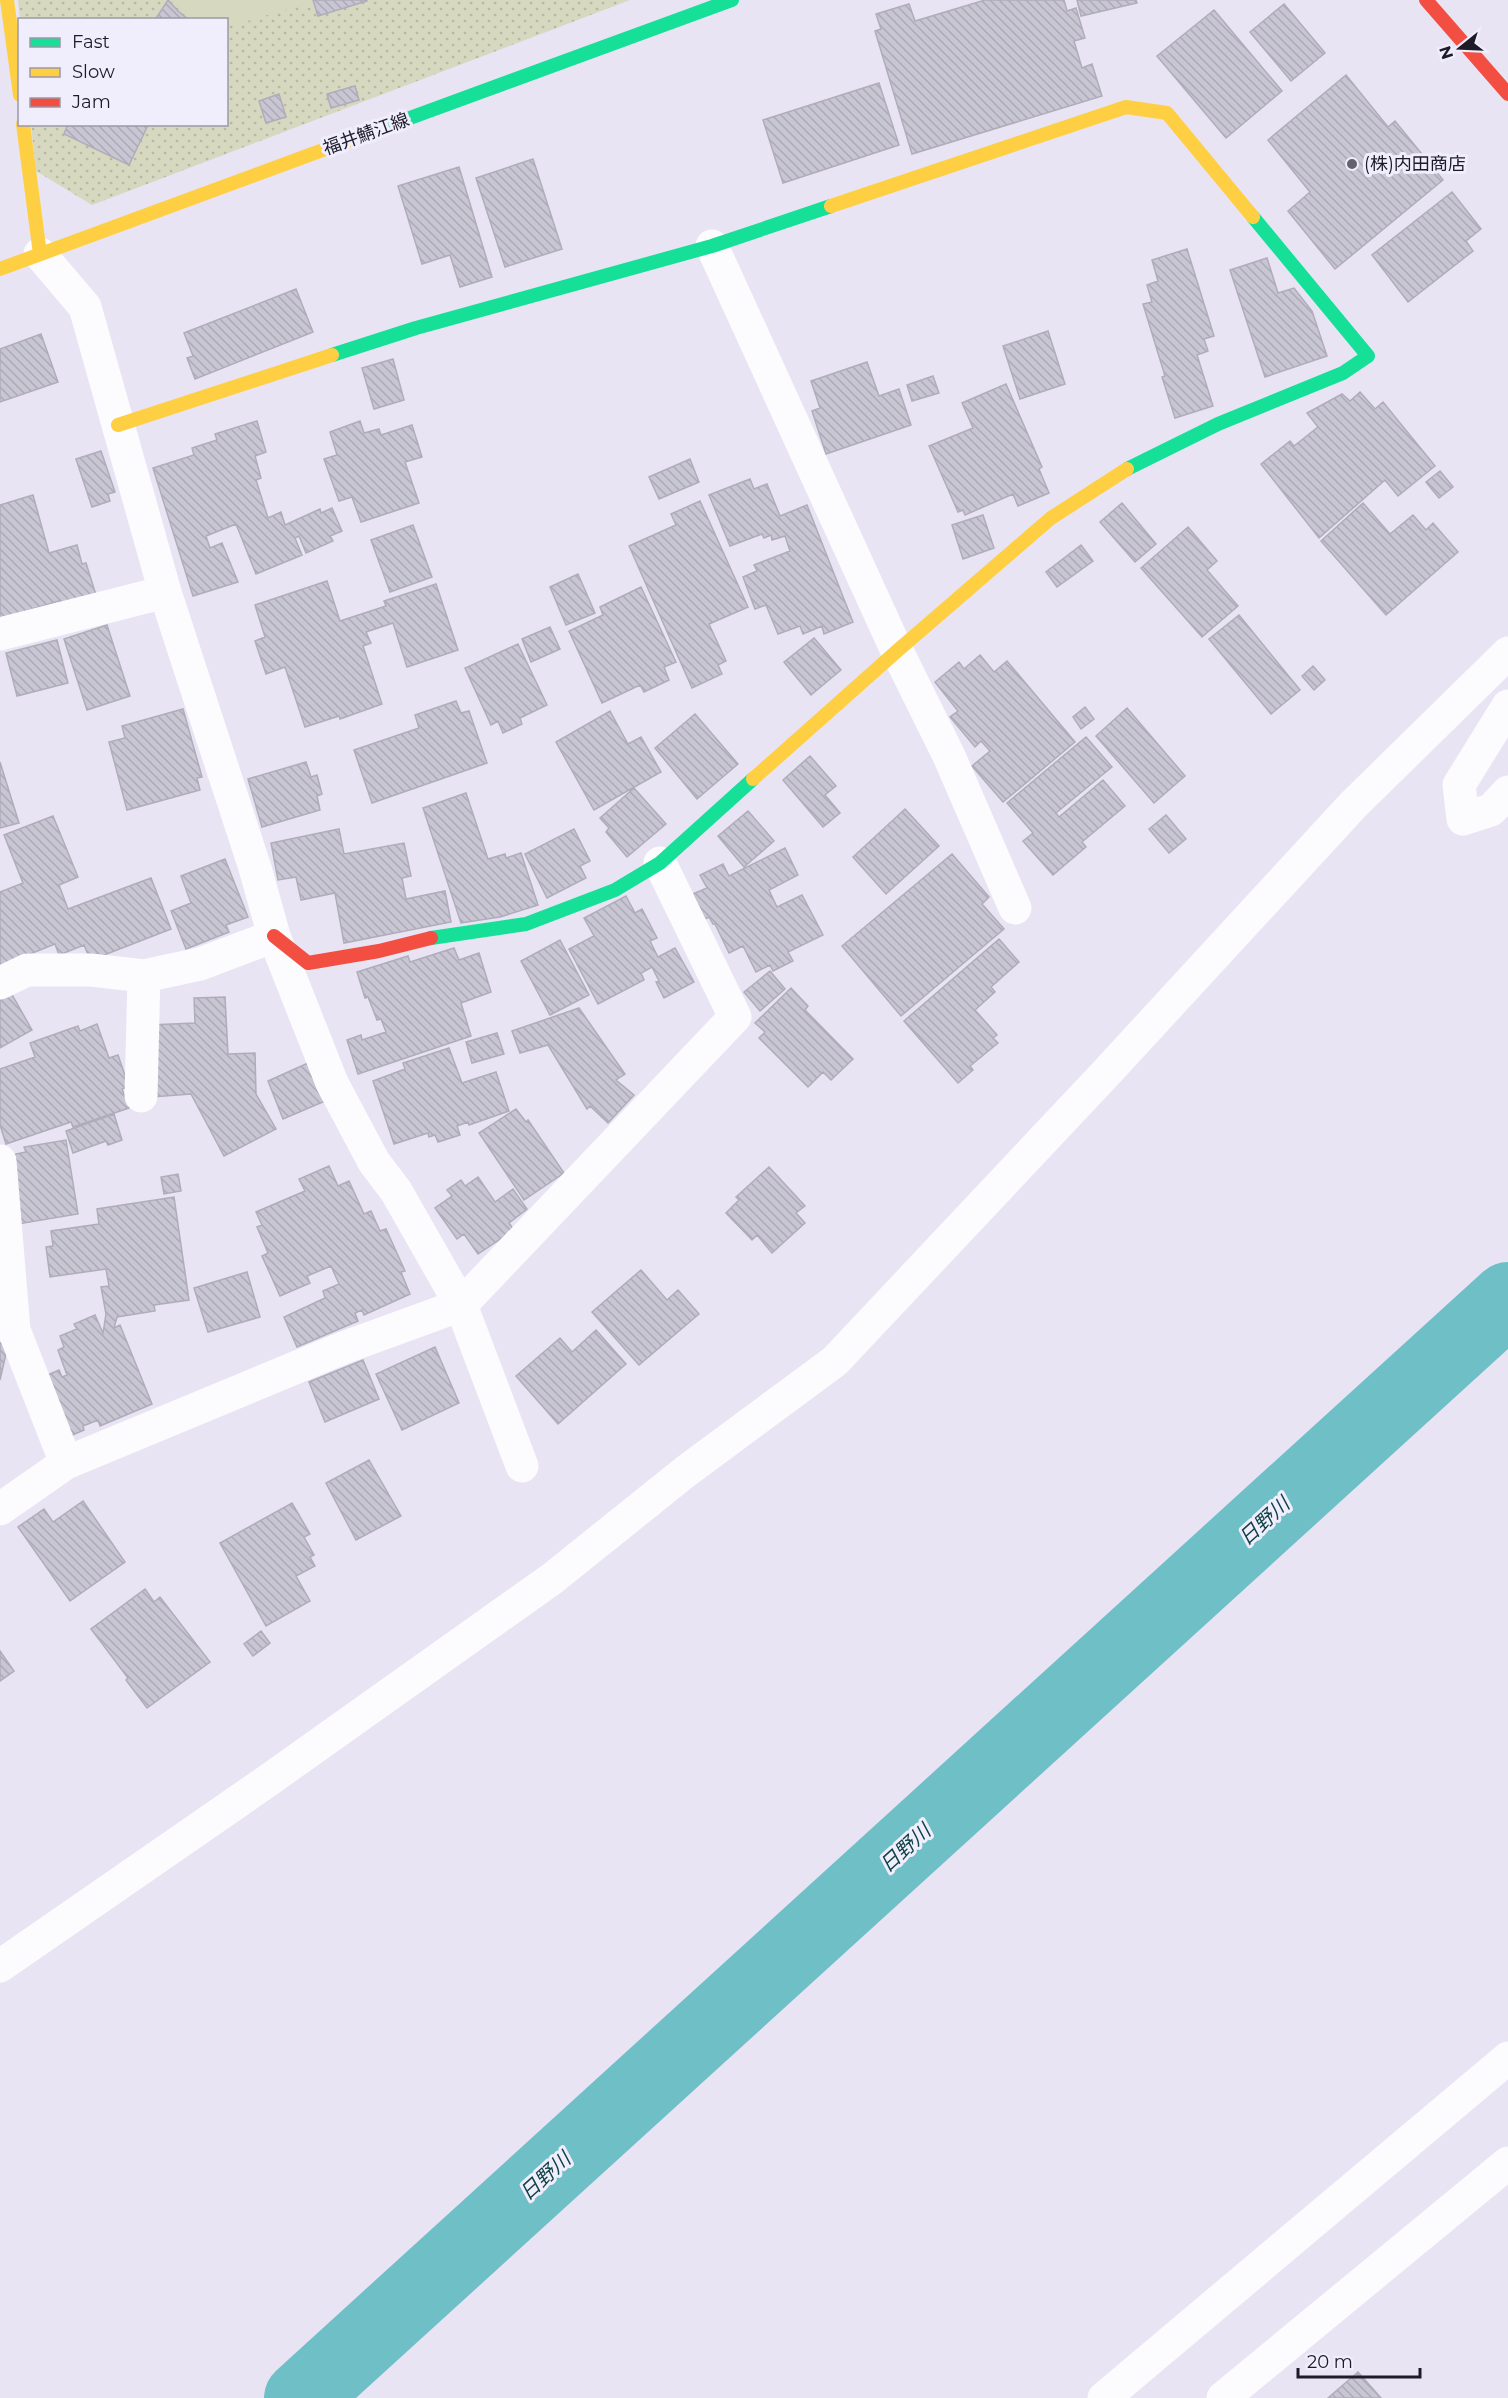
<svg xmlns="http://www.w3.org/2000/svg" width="1508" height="2398" font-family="Montserrat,'Noto Sans JP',sans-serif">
  <defs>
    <pattern id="grass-dots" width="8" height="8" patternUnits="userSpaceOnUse" patternTransform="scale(1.5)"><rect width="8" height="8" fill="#d6d8bf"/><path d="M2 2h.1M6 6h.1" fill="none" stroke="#b7b9a4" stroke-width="1.8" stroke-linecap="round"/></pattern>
    <pattern id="building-back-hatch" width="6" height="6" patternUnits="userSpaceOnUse" patternTransform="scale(1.5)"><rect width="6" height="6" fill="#c9c6d4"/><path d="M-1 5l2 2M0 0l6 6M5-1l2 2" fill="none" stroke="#acaab6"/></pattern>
  </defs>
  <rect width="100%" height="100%" fill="#e8e4f4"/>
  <path fill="url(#grass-dots)" d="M18,0h612l-538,205 -56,-34 -5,-46 195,-1v-104l-206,-1z"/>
  <path fill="#d6d8bf" d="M172,0h147l-92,27 -1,-7 -29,-1z"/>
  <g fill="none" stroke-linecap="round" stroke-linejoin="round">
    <path stroke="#6fbfc7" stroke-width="74" d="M301,2398l1207,-1099"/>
  </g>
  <path fill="url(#building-back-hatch)" stroke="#b0acba" stroke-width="1.5" d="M168,0l10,11 11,9h-34z
    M313,0h54v1l-49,15z
    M985,0h79l3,11 9,-3 9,30 -11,3 8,27 10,-4 10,32 -190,58 -37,-123 6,-2 -5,-15 33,-10 6,17z
    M1077,0h59l1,3 -56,13z
    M1284,4l41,49 -34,28 -41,-49z
    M1214,10l68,81 -56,47 -69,-82z
    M1346,75l42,52 7,-6 48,59 -108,89 -47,-58 22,-19 -42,-52z
    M879,83l20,62 -116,38 -20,-63z
    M355,86l4,14 -28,8 -4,-14z
    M279,94l7,23 -20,6 -7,-22z
    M68,124h78l2,1 -19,40 -65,-31z
    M533,159l29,90 -57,18 -29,-89z
    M459,167l33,110 -32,10 -10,-32 -28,9 -24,-78z
    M1452,192l29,37 -15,12 7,10 -65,51 -36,-47z
    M1187,249l27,87 -10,3 4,12 -11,4 16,51 -38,12 -13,-41 3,-1 -22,-72 9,-2 -5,-17 11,-4 -6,-21z
    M1267,258l11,35 16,-5 18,23 15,45 -62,21 -35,-107z
    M296,289l17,43 -118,47 -8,-21 6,-2 -9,-23z
    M1048,331l17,53 -45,15 -17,-53z
    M41,334l17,48 -58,20v-53z
    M393,359l11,41 -30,9 -12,-41z
    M867,362l12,34 20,-7 12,36 -85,29 -14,-43 8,-3 -9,-27z
    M933,376l6,17 -27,8 -5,-16z
    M1006,384l36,83 -3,2 10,24 -31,13 -5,-12 -48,21 -2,-5 -5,2 -29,-66 44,-18 -11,-25z
    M1360,392l15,17 8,-7 52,64 -37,30 -13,-16 -66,58 -58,-74 29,-23 4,5 24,-19 -11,-14 35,-19 8,7z
    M257,421l9,31 -11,4 6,22 -5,2 12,38 13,-6 4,13 35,-16 1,4 11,-5 10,23 -12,5 3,5 -27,12 -7,-17 -4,2 7,17 -46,19 -20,-50 -30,12 4,12 12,-5 16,39 -45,14 -40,-128 41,-13 -2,-7 25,-8 -2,-6z
    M360,421l4,12 15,-4 2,6 31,-10 10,32 -17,5 14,41 -58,19 -9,-25 -13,4 -15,-42 13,-4 -7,-23z
    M101,451l14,41 -7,2 2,7 -18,6 -16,-48z
    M690,459l9,23 -40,17 -10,-22z
    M1440,471l13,16 -14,11 -13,-16z
    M750,479l4,10 13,-5 13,32 27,-11 46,117 -29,12 -2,-8 -19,8 -3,-8 -22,8 -12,-29 -11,4 -12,-32 14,-6 -3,-6 36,-14 -5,-15 -13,4 -1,-5 -7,3 -2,-4 -32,12 -21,-51z
    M33,495l16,58 28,-8 5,19 4,-1 10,32 -36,10 -1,-4 -33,10 -26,13v-119z
    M700,501l48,106 -39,17 17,37 -8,4 4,9 -30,14 -63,-142 47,-21 -5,-11z
    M1122,503l34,41 -21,18 -35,-40z
    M1363,503l27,31 23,-19 13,15 7,-7 25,29 -72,63 -65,-74z
    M983,515l11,33 -31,11 -11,-34z
    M413,525l19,52 -42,15 -19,-52z
    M1188,527l29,34 -10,9 31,36 -36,31 -61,-69z
    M1081,545l12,16 -36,26 -11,-15z
    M578,574l17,39 -29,12 -16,-38z
    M327,581l13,40 46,-15 -2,-5 52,-17 22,66 -51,17 -14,-44 -27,9 5,11 -8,3 19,58 -42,15 -1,-3 -34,11 -20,-60 -19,7 -11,-33 10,-4 -10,-32z
    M641,587l35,75 -12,5 5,13 -25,12 -4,-7 -38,18 -33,-72 34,-16 -3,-8z
    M1239,615l61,75 -29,24 -62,-75z
    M107,625l23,71 -43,14 -23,-71z
    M550,627l10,22 -29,13 -9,-23z
    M814,638l27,32 -30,25 -27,-33z
    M57,640l11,43 -51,13 -11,-43z
    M518,644l29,61 -27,13 2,6 -19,9 -5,-12 -7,4 -26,-57z
    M980,655l14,17 13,-11 68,81 -72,60 -31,-36 18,-15 -9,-10 -6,6 -25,-30 8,-6 -23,-29 24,-20 5,7z
    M1313,666l12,14 -11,10 -12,-14z
    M456,701l5,12 8,-2 18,52 -115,40 -18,-53 65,-22 -4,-13z
    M1085,707l9,12 -13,10 -8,-12z
    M1127,708l58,68 -31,27 -58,-67z
    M183,709l19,68 -5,1 3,12 -73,20 -18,-68 16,-4 -3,-12z
    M610,711l18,33 13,-7 20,35 -67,38 -38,-68z
    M695,714l43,50 -41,35 -42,-51z
    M1086,737l26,30 -56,46 3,4 44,-37 22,26 -43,36 4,5 -33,28 -30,-34 10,-8 -26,-30z
    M810,756l26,30 -11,9 15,18 -17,14 -40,-47z
    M0,762l19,61 -19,5z
    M306,762l5,15 6,-2 5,19 -5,2 3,14 -58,17 -14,-48z
    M634,788l32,36 -39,33 -21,-25 3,-4 -9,-10z
    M466,793l22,66 17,-5 1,4 15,-5 17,52 -38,12 -39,6 -38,-115z
    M905,809l34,37 -53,48 -33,-37z
    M748,811l26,30 -30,26 -26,-31z
    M1166,815l20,24 -17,14 -20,-24z
    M53,816l25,61 -19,8 9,24 83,-31 20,51 -72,28 -1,-4 -9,4 -5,-12 -25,10 -4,-11 -55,22v-74l23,-9 -19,-48z
    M339,829l5,25 60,-11 7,33 -9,2 4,21 39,-8 6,31 -107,21 -9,-50 -34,7 -5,-23 -18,3 -7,-37z
    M574,829l16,32 -10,5 6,12 -39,20 -22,-44z
    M785,848l13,27 -29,15 8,17 25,-12 21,40 -35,17 5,9 -20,10 -3,-6 -14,7 -13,-26 -14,7 -14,-29h-2l-4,-7 -4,2 -12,-25 14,-6 -7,-13 23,-11 6,12z
    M952,854l37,43 -7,7 22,25 -103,87 -59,-70z
    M225,859l23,58 -22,8 3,7 -43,17 -15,-38 20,-8 -10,-27z
    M626,896l9,17 7,-4 15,29 -7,3 8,16 17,-9 19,34 -30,16 -8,-16 3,-1 -7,-14 -11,6 3,7 -46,24 -29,-55 25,-13 -10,-18z
    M999,939l20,23 -28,25 4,5 -20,18 22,25 -4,3 5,5 -28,23 3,4 -15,13 -54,-62z
    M560,940l29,55 -39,20 -29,-54z
    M454,948l5,12 20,-7 12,39 -30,11 10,33 -113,38 -11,-34 14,-5 1,5 24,-8 -5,-13 -4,1 -9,-23 -3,1 -8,-26 51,-16 2,6z
    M770,971l15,18 -25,22 -16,-19z
    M791,988l17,18 -3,4 48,49 -22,21 -8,-8 -15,15 -49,-49 6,-6 -10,-9z
    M10,991l22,39 -32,18v-51z
    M225,997l3,57 27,-1 1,41 20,35 -52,27 -33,-62 -39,3 -3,-72 46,-2 -1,-25z
    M579,1008l46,66 -9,6 18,15 -26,28 -18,-17 -3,3 -39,-64 -28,8 -8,-22z
    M97,1024l12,34 9,-3 11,32 -7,2 7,19 -56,19 -2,-5 -65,22 -6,-19v-56l35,-12 -5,-14 48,-17 2,5z
    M497,1033l7,21 -32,9 -6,-21z
    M449,1048l13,35 34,-11 13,39 -40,14 -1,-3 -11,4 3,9 -22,7 -3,-7 -6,2 -1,-4 -34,11 -21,-63 32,-12 -2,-6z
    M308,1063l17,38 -42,18 -15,-38z
    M516,1109l10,13 2,-2 36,53 -40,27 -45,-67z
    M114,1114l8,26 -14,5 -2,-4 -33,12 -7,-22z
    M66,1140l12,74 -60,10 -12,-68 20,-4 -2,-5z
    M329,1166l9,20 11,-5 15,33 7,-3 9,20 6,-2 19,42 -4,1 9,22 -46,21 -2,-5 -7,3 3,8 -61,26 -13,-30 41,-19 -2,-7 16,-7 -8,-18 -24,10 3,7 -30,13 -18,-40 6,-3 -11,-26 5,-2 -6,-13 49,-21 -6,-12z
    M769,1167l36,39 -9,7 9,10 -33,30 -15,-18 -5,5 -26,-27 13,-13 -3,-3z
    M178,1174l3,17 -17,3 -3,-17z
    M478,1177l17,25 18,-13 14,20 -18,14 5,7 -36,24 -14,-20 -7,5 -22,-31 17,-12 -5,-6 14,-10 4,6z
    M174,1197l15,103 -35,5 1,6 -38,6 -3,11 6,-3 32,79 -52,22 -2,-6 -15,6 1,4 -16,7 -25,-60 16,-7 3,7 5,-2 -9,-25 6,-3 -4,-11 17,-7 -3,-5 21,-9 8,18 3,-19 -5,-27 8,-1 -3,-17 -56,8 -4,-30 7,-1 -2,-15 48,-7 -2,-15z
    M641,1270l26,30 11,-10 21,24 -60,51 -47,-53z
    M247,1272l13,45 -52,15 -14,-44z
    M596,1330l30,34 -68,60 -42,-48 44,-38 12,14z
    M0,1343l8,2 -8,35z
    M435,1347l24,56 -57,27 -26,-56z
    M363,1360l16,39 -54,23 -16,-40z
    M369,1460l32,56 -45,24 -30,-57z
    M83,1501l42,61 -55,39 -52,-74 26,-18 9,13z
    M292,1503l18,31 -6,3 10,18 -4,2 5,9 -19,10 14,25 -44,25 -46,-83z
    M145,1589l9,13 6,-5 50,65 -63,46 -21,-28 2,-2 -37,-49z
    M261,1631l9,12 -17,13 -9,-12z
    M0,1651l14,20 -14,10z
    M1358,2372l23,26h-53z"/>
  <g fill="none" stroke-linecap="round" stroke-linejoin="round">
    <path stroke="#fcfbfd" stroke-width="33" d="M712,246l185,405 52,105 66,152
      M40,254l45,53 80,285 90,276 19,68 58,147 42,79 22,29 65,114 61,161
      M0,634l165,-42
      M1508,706l-49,79 4,34 28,-9 17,-18
      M0,983l27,-13h64l53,6 56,-12 74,-28
      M141,1096l3,-120
      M0,1161l14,169 52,133
      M0,1509l66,-46 277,-115 118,-43 274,-288 -75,-154
      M0,1966l263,-182 290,-206 132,-106 150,-111 272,-289 246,-267 155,-152
      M1104,2398l404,-340
      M1223,2398l285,-235"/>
    <path stroke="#16e098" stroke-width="14" d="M358,137l374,-137
      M332,355l84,-27 296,-82 119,-40
      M1127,469l91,-45 125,-51 25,-17 -115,-139
      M431,938l95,-14 89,-34 45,-27 93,-84"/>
    <path stroke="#ffcf43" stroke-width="14" d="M7,0l13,95
      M23,124l17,130
      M831,206l295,-99 41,6 86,104
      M0,269l358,-132
      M118,425l214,-70
      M753,779l144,-128 154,-133 76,-49"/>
    <path stroke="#f24e42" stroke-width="14" d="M1426,0l82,94
      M274,936l34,27 71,-12 52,-13"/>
  </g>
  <circle fill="#65616f" stroke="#f0edfc" stroke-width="2" cx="1352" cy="164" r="6"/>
  <g text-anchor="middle" stroke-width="6" stroke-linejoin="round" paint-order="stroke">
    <g font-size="18" fill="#1e1b28" stroke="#f0edfc">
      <text transform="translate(366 134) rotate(-20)" y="6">福井鯖江線</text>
    </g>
    <g font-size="18" fill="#1e1b28" stroke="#f0edfc" text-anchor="start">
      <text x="1364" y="170">(株)内田商店</text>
    </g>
    <g font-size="20" font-style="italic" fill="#0f4345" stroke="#f0edfc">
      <text transform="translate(1264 1521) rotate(-42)" y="7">日野川</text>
      <text transform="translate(905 1848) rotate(-42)" y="7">日野川</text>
      <text transform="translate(545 2176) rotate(-42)" y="7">日野川</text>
    </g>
  </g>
  <rect x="18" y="18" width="210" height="108" fill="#f0edfc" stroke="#9c99a7" stroke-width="1.5"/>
  <rect x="30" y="38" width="30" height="9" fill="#16e098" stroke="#9c99a7" stroke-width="1.5"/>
  <text x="72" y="48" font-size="18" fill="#1e1b28">Fast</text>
  <rect x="30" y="68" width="30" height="9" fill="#ffcf43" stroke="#9c99a7" stroke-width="1.5"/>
  <text x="72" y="78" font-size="18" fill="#1e1b28">Slow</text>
  <rect x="30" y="98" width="30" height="9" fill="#f24e42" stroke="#9c99a7" stroke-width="1.5"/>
  <text x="72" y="108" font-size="18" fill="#1e1b28">Jam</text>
  <g transform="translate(1460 48) rotate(252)" stroke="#f0edfc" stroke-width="4.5" paint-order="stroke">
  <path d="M0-4.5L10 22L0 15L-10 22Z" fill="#1e1b28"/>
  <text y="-9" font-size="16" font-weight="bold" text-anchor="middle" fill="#1e1b28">N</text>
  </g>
  <path d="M1298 2368v9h122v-9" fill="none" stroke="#1e1b28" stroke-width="3"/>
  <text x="1307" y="2368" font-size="18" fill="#1e1b28" stroke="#f0edfc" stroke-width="4.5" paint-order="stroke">20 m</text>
</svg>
